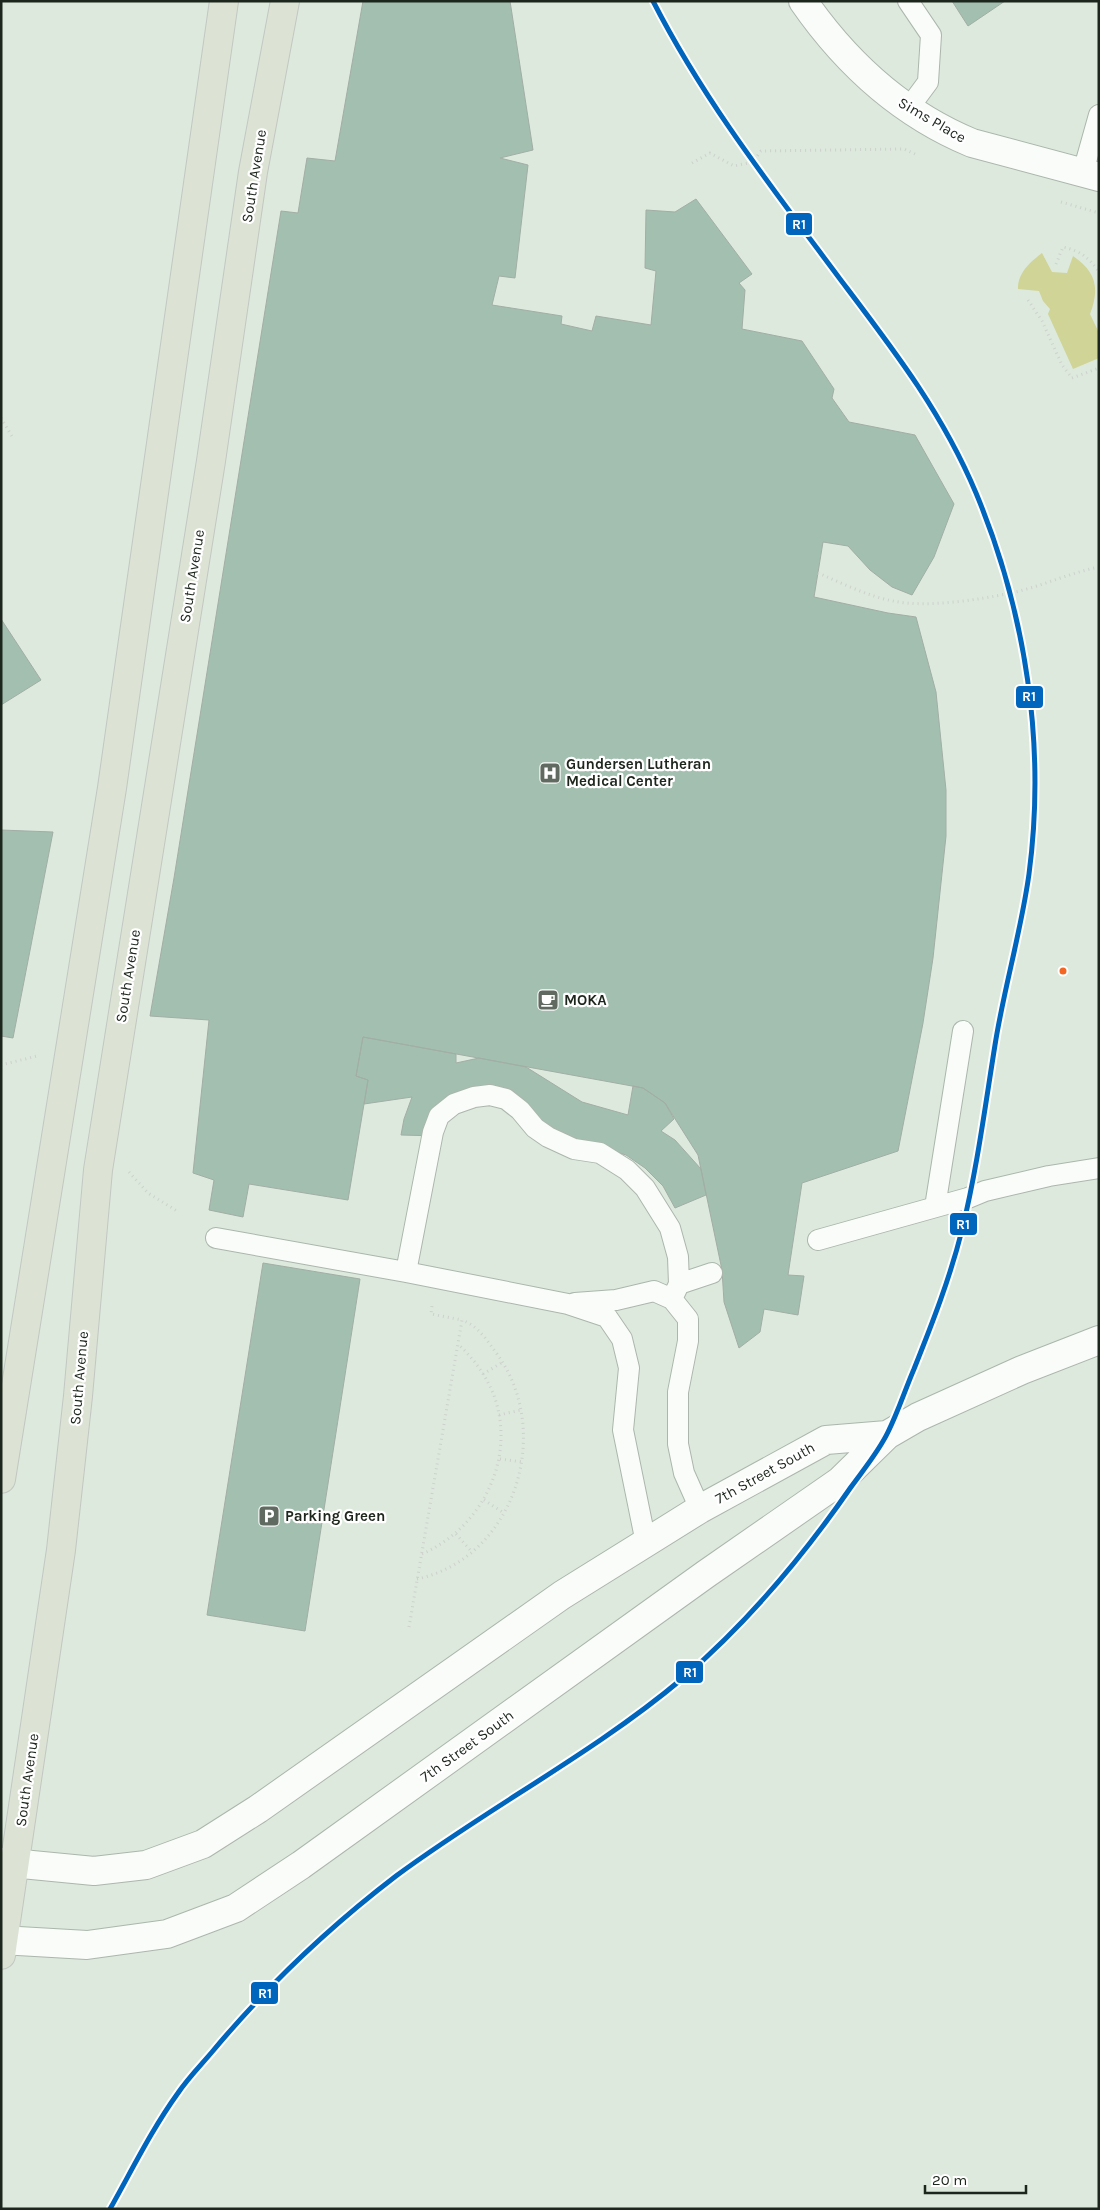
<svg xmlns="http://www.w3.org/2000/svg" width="1100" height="2210" font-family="Karla,sans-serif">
  <rect width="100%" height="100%" fill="#dde9dd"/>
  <path fill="#d0d497" d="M1042,253l10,19 15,1 6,-17c23,16 27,32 17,58l9,19v25l-26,11 -25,-55 2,-5 -7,-8 -4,-10 -21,-2c0,-16 11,-26 24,-36z"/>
  <path fill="#a3bfb0" stroke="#a2aea5" d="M363,1h147l23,149 -33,8 28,7 -13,113 -16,-2 -7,29 70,11 -1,8 31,7 4,-15 55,9 5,-54 -11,-3 1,-58 29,2 21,-13 56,75 -13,9 6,7 -3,39 60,12 32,48 -2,9 17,24 66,13 39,69 -20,53 -22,38 -20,-8 -22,-17 -22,-24 -25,-4 -9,55 74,16 28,4 20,75 10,98v46l-13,122 -10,65 -25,128 -96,32 -14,92 16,1 -6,39 -34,-6 -4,23 -21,16 -15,-46 -2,-32 -24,-115 -33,-52 -22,-15 -280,-51 -7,39 12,4 -20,120 -99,-16 -6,33 -34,-7 5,-30 -21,-7 16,-153 -59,-4 24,-138 107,-667 17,2 9,-55 28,3z
    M952,1h53l-37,25z
    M1,619l40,61 -40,25z
    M1,830l52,2 -40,206 -12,-2z
    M363,1037l93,17v9l23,-5 47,9 56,35 46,13 5,-29 10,2 22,15 9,16 -13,12 14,9 26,29 5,26 -31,13 -12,-22 -18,-18 -19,-13 -72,-23 -76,-42 -39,35 -1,11 -37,-1 3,-16 8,-22 -48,7 4,-24 -12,-4z
    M263,1263l97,16 -55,352 -98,-16z"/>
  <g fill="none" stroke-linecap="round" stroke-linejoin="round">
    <g stroke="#acb6ac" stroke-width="22">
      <path id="lane" d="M908,1l23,34 -3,47 -20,27
        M1083,172l16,-57
        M935,1207l28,-176
        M216,1238l190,34 162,32 39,13 15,22 7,29 -6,62 23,113
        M818,1240l150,-42 17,-7 64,-15 50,-8
        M406,1272l27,-140 6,-16 15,-12 20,-7 16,-2 16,4 14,11 15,18 13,9 26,12 26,4 27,17 18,18 25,40 8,29 1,27 -7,15
        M679,1284l33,-11
        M575,1303l41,-3 38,-9 18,8 16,20v22l-10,51v52l6,29 16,36"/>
    </g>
    <g stroke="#acb6ac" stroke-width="30">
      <path id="street" d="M803,1c43,62 99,113 169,142l127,34
        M1,1862l93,9 52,-6 57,-21 55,-35 304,-214 138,-86 126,-69 61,-5
        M1,1940l86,5 80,-11 69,-26 65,-43 405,-291 134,-93 47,-46 31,-18 104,-47 77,-30"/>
    </g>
    <g stroke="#c2c7c2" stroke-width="30">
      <path id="highway" d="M1,1479l111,-691 112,-787
        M1,1955l60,-405 17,-154 20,-226 113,-709 42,-289 32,-171"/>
    </g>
    <path stroke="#cdd1cd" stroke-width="3" stroke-dasharray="1 4" stroke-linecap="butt" d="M692,163l18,-10 24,13 19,-4 8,-11 143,-2 11,5
      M1061,202l38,11
      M1056,264l7,-17c18,4 26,11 36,25
      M1028,300l14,21 20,44 10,13 27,-10
      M1,418l12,20
      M818,573c24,10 49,23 75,28 34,7 84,-1 118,-8 29,-6 58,-20 88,-26
      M1,1065l36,-9
      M129,1172l19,21 29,18
      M483,1374l20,-12
      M499,1415l22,-5
      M500,1459l23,3
      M484,1500l20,13
      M456,1534l16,18
      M422,1554c60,-26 96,-97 71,-161 -8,-19 -20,-35 -35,-49
      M417,1579c98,-21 137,-147 80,-225 -10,-14 -19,-28 -35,-34
      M409,1627l53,-307 -31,-6 1,-8"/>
    <use href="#lane" stroke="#fafcfa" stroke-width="20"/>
    <use href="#street" stroke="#fafcfa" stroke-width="28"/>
    <use href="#highway" stroke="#dce3d4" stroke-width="28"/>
    <g stroke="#fff" stroke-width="9">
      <path id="rail-1" d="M110,2209c22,-39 42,-80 68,-116 10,-15 23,-28 34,-41 55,-66 116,-124 184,-176 93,-69 198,-123 287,-198 65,-56 119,-120 168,-191 13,-18 28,-36 37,-55 10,-20 17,-42 26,-63 18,-45 36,-91 48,-139 15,-61 23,-123 33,-185 9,-57 26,-113 34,-171 17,-129 -3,-261 -53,-381 -34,-81 -83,-144 -136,-214 -67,-90 -136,-178 -187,-278"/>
    </g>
    <use href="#rail-1" stroke="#0065bd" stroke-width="5"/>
  </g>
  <defs>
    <g id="hospital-square" transform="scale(1.125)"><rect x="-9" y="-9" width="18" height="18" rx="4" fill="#606a60" stroke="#fff"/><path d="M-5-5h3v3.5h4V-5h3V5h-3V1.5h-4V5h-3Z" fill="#fff"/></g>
    <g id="cafe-square" transform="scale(1.125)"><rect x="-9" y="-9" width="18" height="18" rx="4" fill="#606a60" stroke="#fff"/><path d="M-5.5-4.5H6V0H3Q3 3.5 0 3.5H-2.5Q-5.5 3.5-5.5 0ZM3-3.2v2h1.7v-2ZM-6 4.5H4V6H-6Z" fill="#fff"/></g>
    <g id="parking-square" transform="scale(1.125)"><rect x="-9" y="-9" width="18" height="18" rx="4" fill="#606a60" stroke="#fff"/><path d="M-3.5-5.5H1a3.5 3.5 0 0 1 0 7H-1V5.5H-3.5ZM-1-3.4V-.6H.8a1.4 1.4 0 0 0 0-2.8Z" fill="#fff"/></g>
  </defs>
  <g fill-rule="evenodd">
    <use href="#hospital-square" x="550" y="773"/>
    <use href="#cafe-square" x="548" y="1000"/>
    <use href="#parking-square" x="269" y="1516"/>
  </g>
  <circle fill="#f26522" stroke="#fff" stroke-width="2" cx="1063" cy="971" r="4.5"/>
  <g text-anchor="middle" stroke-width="4.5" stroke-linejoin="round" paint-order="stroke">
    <g font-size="15" fill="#1d261d" stroke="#fff">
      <text transform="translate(932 120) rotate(30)" y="5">Sims Place</text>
      <text transform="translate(254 176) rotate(-81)" y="5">South Avenue</text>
      <text transform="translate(192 576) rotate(-81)" y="5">South Avenue</text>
      <text transform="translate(128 976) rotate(-81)" y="5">South Avenue</text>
      <text transform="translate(79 1378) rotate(-85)" y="5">South Avenue</text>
      <text transform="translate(765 1473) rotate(-29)" y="5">7th Street South</text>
      <text transform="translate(467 1746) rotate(-36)" y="5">7th Street South</text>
      <text transform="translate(27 1780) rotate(-82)" y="5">South Avenue</text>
    </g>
    <g font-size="15" font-weight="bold" fill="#1d261d" stroke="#fff" text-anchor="start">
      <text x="566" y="769">Gundersen Lutheran<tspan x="566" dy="17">Medical Center</tspan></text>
      <text x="564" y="1005">MOKA</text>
      <text x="285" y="1521">Parking Green</text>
    </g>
  </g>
  <g stroke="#fff" stroke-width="2">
    <rect x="785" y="212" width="28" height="24" rx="5" fill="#0065bd"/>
    <rect x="1015" y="685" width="29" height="24" rx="5" fill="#0065bd"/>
    <rect x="949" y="1212" width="29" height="24" rx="5" fill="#0065bd"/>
    <rect x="675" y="1660" width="29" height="24" rx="5" fill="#0065bd"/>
    <rect x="250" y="1981" width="29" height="24" rx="5" fill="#0065bd"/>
  </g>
  <g font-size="14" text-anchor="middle" font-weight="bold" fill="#fff">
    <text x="799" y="229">R1</text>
    <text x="1029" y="701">R1</text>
    <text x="963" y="1229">R1</text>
    <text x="690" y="1677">R1</text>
    <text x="265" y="1998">R1</text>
  </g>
  <rect width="1100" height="2210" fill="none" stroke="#1d261d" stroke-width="5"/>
  <path d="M925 2185v8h101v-8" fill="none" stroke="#1d261d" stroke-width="2.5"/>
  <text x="932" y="2185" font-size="15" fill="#1d261d" stroke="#ffffff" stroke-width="4" paint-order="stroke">20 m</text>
</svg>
